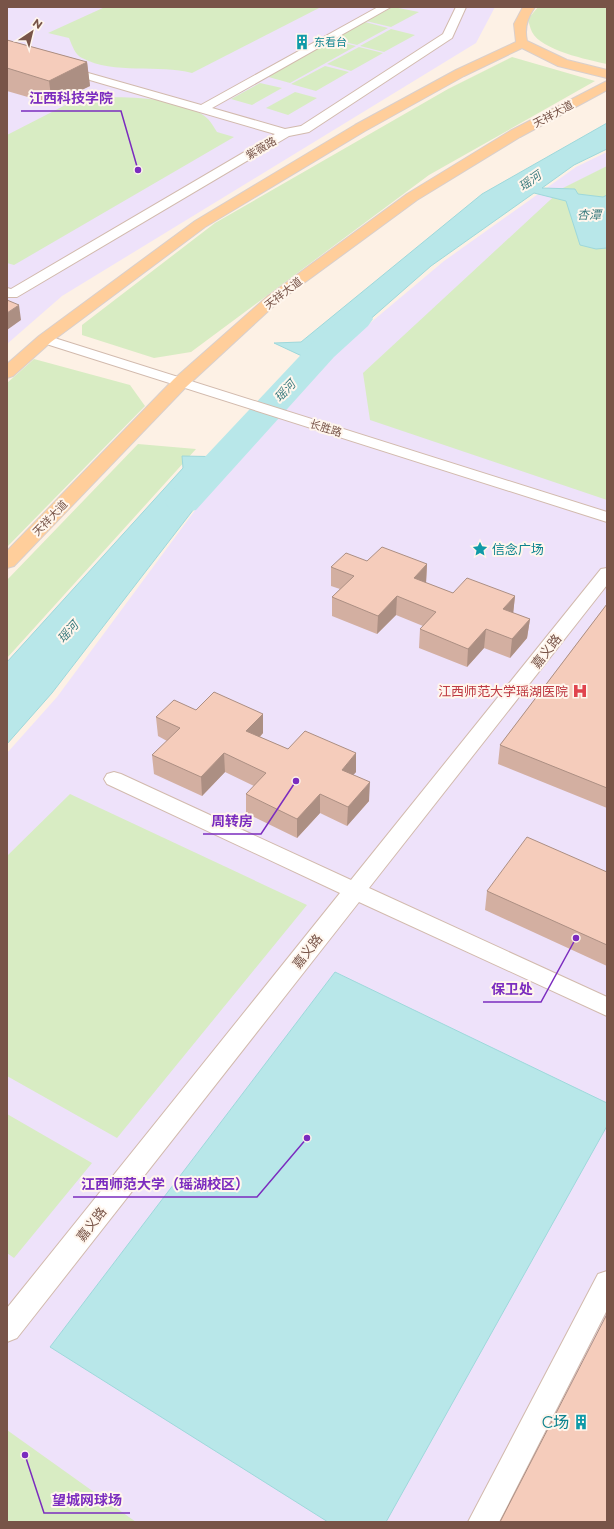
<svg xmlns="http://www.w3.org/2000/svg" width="614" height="1529" font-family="Montserrat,'Noto Sans SC',sans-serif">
  <rect width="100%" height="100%" fill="#fdf1e5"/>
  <path fill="#eee2fa" d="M7,7h488l-19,36 -414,253 -55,48z
    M607,152v1370h-600v-769l50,-56 153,-207 128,-140 106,-89 132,-94z"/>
  <path fill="#d8ecc3" d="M105,7h216l-129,66c-33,-9 -78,2 -110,-15 -7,-3 -10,-13 -13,-20l-21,-5z
    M393,7l26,5 -28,15 -25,-6z
    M538,7h69v57c-19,-4 -66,-14 -75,-32 -2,-4 -3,-9 -4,-13z
    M365,22l23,6 -31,17 -24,-6z
    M391,29l24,6 -31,17 -24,-6z
    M332,40l24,6 -66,37 -25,-7z
    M359,47l24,6 -32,18 -24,-7z
    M512,57l83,24 -166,94 -238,177 -37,6 -72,-23v-10l133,-102 233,-134z
    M325,66l24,6 -33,19 -25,-7z
    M260,83l22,5 -30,17 -21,-6z
    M295,92l22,6 -29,17 -22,-7z
    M85,95l9,3c30,-2 91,-1 114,21 4,4 6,9 9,13l17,5 -220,128 -7,-2v-128z
    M607,166v334l-237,-80 -7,-47 200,-185z
    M34,359l96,26 15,21 -138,141v-164z
    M138,444l58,5 -189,209v-78z
    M70,794l237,111 -190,233 -110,-62v-220z
    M7,1114l85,49 -78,95 -7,-5z
    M7,1430l129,92h-129z"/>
  <path fill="#b8e7e9" stroke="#9ed8db" d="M607,123v26l-33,16 -32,23 33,1 3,5 25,3 4,-2v53l-11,1 -16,-4 -14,-44 -32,-8 -103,73 -112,98 -45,-21 27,-1 181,-148z
    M182,456l52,1 -182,236 -45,51v-82l176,-194z
    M335,972l272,131v23l-221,396h-58l-278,-175z"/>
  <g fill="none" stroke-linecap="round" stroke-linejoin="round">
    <path fill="#b8e7e9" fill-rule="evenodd" d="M357,310l11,2 5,7 -5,7 -34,31 -138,153 -13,3 -13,-3 -5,-8 5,-8 142,-151 34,-31z"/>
    <g stroke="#d2baad" stroke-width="2">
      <path id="street" d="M378,7h13l-179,101 73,21 16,-3 142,-92 13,-27h10l-14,31 -143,94 -20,4 -272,161h-10v-9l4,1 264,-155 -216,-63 -2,-2 2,-2h8l134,38z
        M45,335l562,177v10l-567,-180 -2,-3 2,-3z
        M607,568v17l-238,303 238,109v19l-248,-114 -342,436 -10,4v-34l333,-415 -233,-109 -3,-5 3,-5 7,-2 7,2 230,106 250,-311z
        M607,1271v39l-108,212h-31l130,-248z"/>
    </g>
    <g stroke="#d9cfcc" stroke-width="2">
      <path id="primary" d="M523,7h12c-8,11 -11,21 -8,34l40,19 40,10v8l-49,-12 -36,-18 -58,28 -99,55 -160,96 -154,115 -38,34 -6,2v-14l32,-28 156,-115 160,-96 101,-55 60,-28 -2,-18z
        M607,81v9l-87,47 -103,63 -139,102 -92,85 -172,179 -7,2v-17l167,-172 94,-83 139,-102 103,-63z"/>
    </g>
    <use href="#street" fill="#fff" fill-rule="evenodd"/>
    <use href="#primary" fill="#ffce9b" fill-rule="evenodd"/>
  </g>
  <path fill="#d3afa1" d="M7,40l80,22 3,24 -38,18 -45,-13z
    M367,561l60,3 -1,19 27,10 62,3 -2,17 17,6 -3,19 -17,20 -26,-10 -17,19 -48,-19 1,-19 3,-3 -27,-11 -19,19 -45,-18v-19l8,-8 -9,-3v-19z
    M607,604v204l-109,-44 2,-19z
    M196,710l67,23 -3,4 28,12 68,4v19l-3,3 16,26 -22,25 -27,-13 -23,25 -51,-25v-19l8,-8 -29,-14 -23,24 -48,-22 -2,-19 15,-14 -9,-5 -2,-19z
    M607,872v94l-122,-56 2,-19z"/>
  <path fill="#ac8f83" d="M87,62l3,24 -38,18 -3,-23z
    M19,305l2,15 -14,10v-17z
    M427,564l-1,19 -12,-5z
    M397,596l-1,19 -19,19 1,-18z
    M515,596l-2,19 -10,-6z
    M530,619l-3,19 -17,20 2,-19z
    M486,629l-2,19 -17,19 1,-18z
    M263,714v19l-16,17 -1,-19z
    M224,753l1,19 -23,24 -1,-19z
    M356,753v19l-15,16 1,-18z
    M370,782l-1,19 -22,25 1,-19z
    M320,794v19l-23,25v-19z"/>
  <path fill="#f5ccbb" stroke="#ac8f83" d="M7,40l80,22 -38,19 -42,-13z
    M7,300l12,5 -12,8z
    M382,547l45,17 -13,14 39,15 14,-15 48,18 -12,13 27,10 -18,20 -26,-10 -18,20 -48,-20 16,-17 -39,-16 -19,20 -46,-19 22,-21 -23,-9 15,-14 21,8z
    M607,604v184l-107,-43z
    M214,692l49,22 -17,17 42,18 17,-18 51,22 -14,17 28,12 -22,25 -28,-13 -23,25 -51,-25 20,-21 -42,-20 -23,24 -49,-22 28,-27 -24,-11 18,-17 22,10z
    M527,837l80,35v73l-120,-54z
    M607,1314v208h-107z"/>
  <defs>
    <g id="building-bare" transform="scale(1.2)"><path d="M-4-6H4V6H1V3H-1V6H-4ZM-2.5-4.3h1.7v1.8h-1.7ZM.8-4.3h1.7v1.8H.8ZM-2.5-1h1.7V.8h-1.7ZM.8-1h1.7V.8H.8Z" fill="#0f9aa8" stroke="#fff6ed" stroke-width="2.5" paint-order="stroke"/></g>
    <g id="sight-bare" transform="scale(1.2)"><path d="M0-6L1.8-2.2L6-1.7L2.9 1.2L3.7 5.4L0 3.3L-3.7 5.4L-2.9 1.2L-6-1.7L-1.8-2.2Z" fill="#0f9aa8" stroke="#fff6ed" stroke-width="2.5" paint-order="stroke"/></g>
    <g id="hospital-bare" transform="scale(1.2)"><path d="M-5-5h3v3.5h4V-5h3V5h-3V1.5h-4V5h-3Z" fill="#e0444e" stroke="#fff6ed" stroke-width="2.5" paint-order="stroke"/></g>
  </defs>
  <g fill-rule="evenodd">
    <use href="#building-bare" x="302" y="42"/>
    <use href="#sight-bare" x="480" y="549"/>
    <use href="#hospital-bare" x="580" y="691"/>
    <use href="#building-bare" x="581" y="1422"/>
  </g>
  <g text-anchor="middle" stroke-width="4" stroke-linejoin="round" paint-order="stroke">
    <g font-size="11" fill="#0d838f" stroke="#fff6ed" text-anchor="start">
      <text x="314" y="46">东看台</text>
    </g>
    <g font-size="11" fill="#785448" stroke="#fff6ed">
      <text transform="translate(553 114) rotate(-28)" y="4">天祥大道</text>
      <text transform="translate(261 148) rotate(-30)" y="4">紫薇路</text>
      <text transform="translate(283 293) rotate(-38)" y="4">天祥大道</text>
      <text transform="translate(326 428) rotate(17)" y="4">长胜路</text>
      <text transform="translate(50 518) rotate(-46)" y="4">天祥大道</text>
    </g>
    <g font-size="12" font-style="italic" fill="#3b7b7e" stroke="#fff6ed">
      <text transform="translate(530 181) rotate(-35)" y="4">瑶河</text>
      <text x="589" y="219">杏潭</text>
      <text transform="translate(285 391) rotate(-47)" y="4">瑶河</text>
      <text transform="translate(68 632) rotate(-48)" y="4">瑶河</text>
    </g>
    <g font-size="13" fill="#0d838f" stroke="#fff6ed" text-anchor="start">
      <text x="492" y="554">信念广场</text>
    </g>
    <g font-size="13" fill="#785448" stroke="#fff6ed">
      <text transform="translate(546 651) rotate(-52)" y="5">嘉义路</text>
      <text transform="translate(307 951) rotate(-52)" y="5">嘉义路</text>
      <text transform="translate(91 1224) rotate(-52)" y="5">嘉义路</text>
    </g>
    <g font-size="13" fill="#be3a42" stroke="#fff6ed" text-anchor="end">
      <text x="568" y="696">江西师范大学瑶湖医院</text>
    </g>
    <g font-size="16" fill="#0d838f" stroke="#fff6ed" text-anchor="end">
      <text x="569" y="1428">C场</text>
    </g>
  </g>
  <path fill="none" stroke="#7b2cbf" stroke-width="1.5" d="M138 170L121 111H21M296 781L261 834H203M576 938L541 1002H483M307 1138L257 1197H73M25 1455L44 1513H130"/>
  <g fill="#7b2cbf" stroke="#fff6ed" stroke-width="1.5">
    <circle cx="138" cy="170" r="4"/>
    <circle cx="296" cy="781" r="4"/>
    <circle cx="576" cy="938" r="4"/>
    <circle cx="307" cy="1138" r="4"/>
    <circle cx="25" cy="1455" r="4"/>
  </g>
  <g font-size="14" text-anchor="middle" font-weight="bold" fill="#7b2cbf" stroke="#fff6ed" stroke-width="4" stroke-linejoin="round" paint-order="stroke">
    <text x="71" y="103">江西科技学院</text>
    <text x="232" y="826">周转房</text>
    <text x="512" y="994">保卫处</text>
    <text x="165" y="1189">江西师范大学（瑶湖校区）</text>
    <text x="87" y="1505">望城网球场</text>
  </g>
  <rect width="614" height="1529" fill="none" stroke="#785448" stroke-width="16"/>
  <g transform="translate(32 32) rotate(35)" stroke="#fff6ed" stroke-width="3" paint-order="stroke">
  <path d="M0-3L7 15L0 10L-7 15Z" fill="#785448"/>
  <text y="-6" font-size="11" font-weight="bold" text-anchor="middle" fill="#785448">N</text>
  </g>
</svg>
